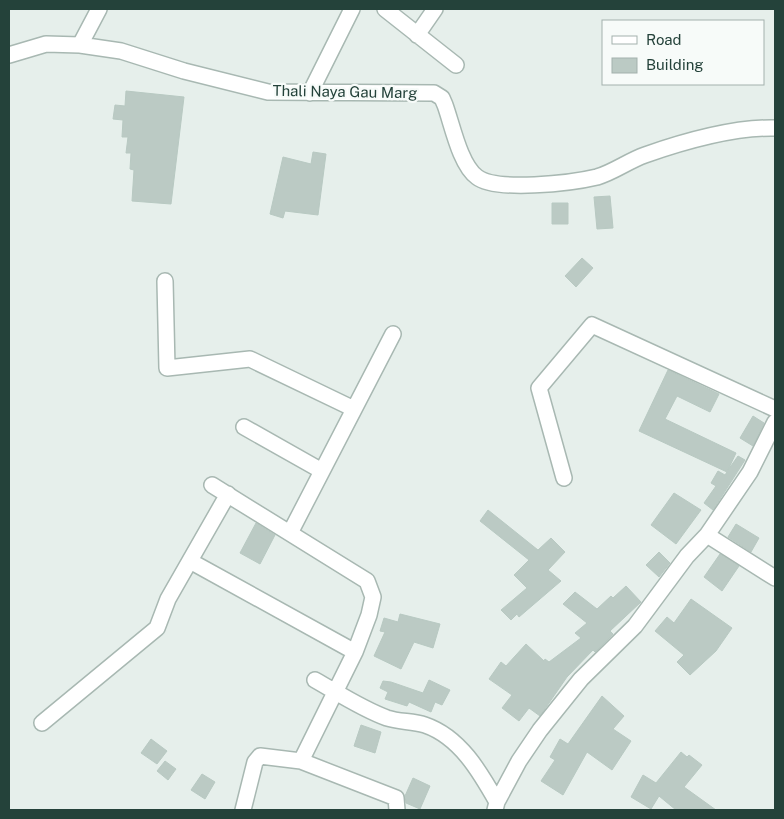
<svg xmlns="http://www.w3.org/2000/svg" width="784" height="819" font-family="'Public Sans',sans-serif">
  <rect width="100%" height="100%" fill="#e6efeb"/>
  <path fill="#bbcac4" stroke="#b8c9c2" d="M126,91l58,6 -13,107 -39,-3 2,-31 -4,-1 1,-16h-5l2,-16h-6l1,-17 -10,-1 2,-14 10,1z
    M313,152l13,2 -8,61 -33,-4 -2,7 -13,-4 13,-57 28,7z
    M610,196l3,32 -16,1 -3,-32z
    M552,203h16v21h-16z
    M582,258l11,10 -17,19 -11,-11z
    M668,370l51,24 -9,18 -33,-16 -12,23 71,34 -8,17 10,-14 7,4 -32,50 -9,-7 12,-17 -5,-3 7,-12 7,4 2,-3 -88,-41z
    M753,416l11,7 -11,23 -13,-8z
    M674,493l27,17 -25,34 -25,-19z
    M488,510l50,40 13,-12 14,14 -17,18 13,11 -42,36 -2,-3 -6,6 -10,-10 26,-22 -13,-13 15,-15 -49,-39z
    M256,523l19,12 -15,29 -20,-11z
    M736,524l23,14 -8,14 -23,-15z
    M659,552l11,11 -11,14 -13,-12z
    M720,554l19,12 -17,25 -18,-14z
    M626,586l15,16 -31,29 3,3 -18,18 -2,-2 -26,27 -27,39 -11,-8 -10,13 -17,-13 10,-13 -23,-16 12,-17 5,4 20,-22 18,17 1,-2 4,3 32,-24 -6,-5 12,-10 -24,-19 12,-12 22,17 14,-13 2,2z
    M691,599l41,29 -16,23 -26,24 -13,-13 7,-7 -29,-24 12,-14 7,6z
    M400,614l40,10 -7,24 -19,-6 -13,27 -27,-13 11,-24 -5,-1 4,-13 14,4z
    M429,680l21,10 -8,15 -7,-3 -4,10 -22,-10 -2,4 -22,-7 3,-7 -8,-4 3,-7 8,1 32,11z
    M602,696l22,20 -11,13 18,12 -19,29 -25,-18 -24,43 -22,-14 14,-21 -5,-3 10,-18 8,5z
    M361,725l20,7 -6,21 -21,-7z
    M151,739l16,12 -10,13 -16,-11z
    M681,752l6,5 2,-2 13,10 -18,22 32,23h-40l-17,-14 -8,13 -20,-12 12,-22 13,8z
    M165,761l11,8 -8,11 -11,-9z
    M202,774l13,8 -10,17 -14,-9z
    M413,778l17,8 -10,23 -14,-6 -1,-7z"/>
  <g fill="none" stroke-linecap="round" stroke-linejoin="round">
    <g stroke="#a8b8b2" stroke-width="18">
      <path id="street" d="M385,9l71,56
        M417,35l18,-26
        M80,45l19,-36
        M9,55l37,-11 34,1 41,6 63,20 84,21 166,1 8,5 3,7c7,19 15,60 32,72 19,15 95,6 120,0 17,-5 31,-16 48,-22 40,-14 88,-28 130,-27
        M310,93l42,-84
        M165,281l2,87 83,-9 104,50
        M244,427l78,44
        M564,478l-25,-90 53,-63 183,84
        M212,485l155,96 6,16 -4,18 -14,37 -54,109 -41,-5 -5,6 -12,48
        M290,533l103,-199
        M707,535l68,43
        M190,561l165,91
        M315,680c23,13 47,29 72,38 12,4 26,3 38,7 35,12 55,47 72,77
        M42,723l115,-95 11,-29 60,-105
        M301,761l95,37 1,12
        M495,810l2,-8 22,-41 21,-31 41,-51 54,-53 52,-70 20,-21 43,-63 25,-50"/>
    </g>
    <use href="#street" stroke="#fff" stroke-width="15"/>
  </g>
  <g text-anchor="middle" stroke-width="4.5" stroke-linejoin="round" paint-order="stroke">
    <g font-size="15" fill="#24423a" stroke="#f7fbf9">
      <text transform="translate(345 92) rotate(1)" y="5">Thali Naya Gau Marg</text>
    </g>
  </g>
  <rect width="784" height="819" fill="none" stroke="#24423a" stroke-width="20"/>
  <rect x="602" y="20" width="162" height="65" fill="#f7fbf9" stroke="#a3b1ad"/>
  <rect x="612" y="36" width="25" height="8" fill="#ffffff" stroke="#a3b1ad"/>
  <text x="646" y="45" font-size="15" fill="#24423a">Road</text>
  <rect x="612" y="58" width="25" height="15" fill="#bbcac4" stroke="#a3b1ad"/>
  <text x="646" y="70" font-size="15" fill="#24423a">Building</text>
</svg>
